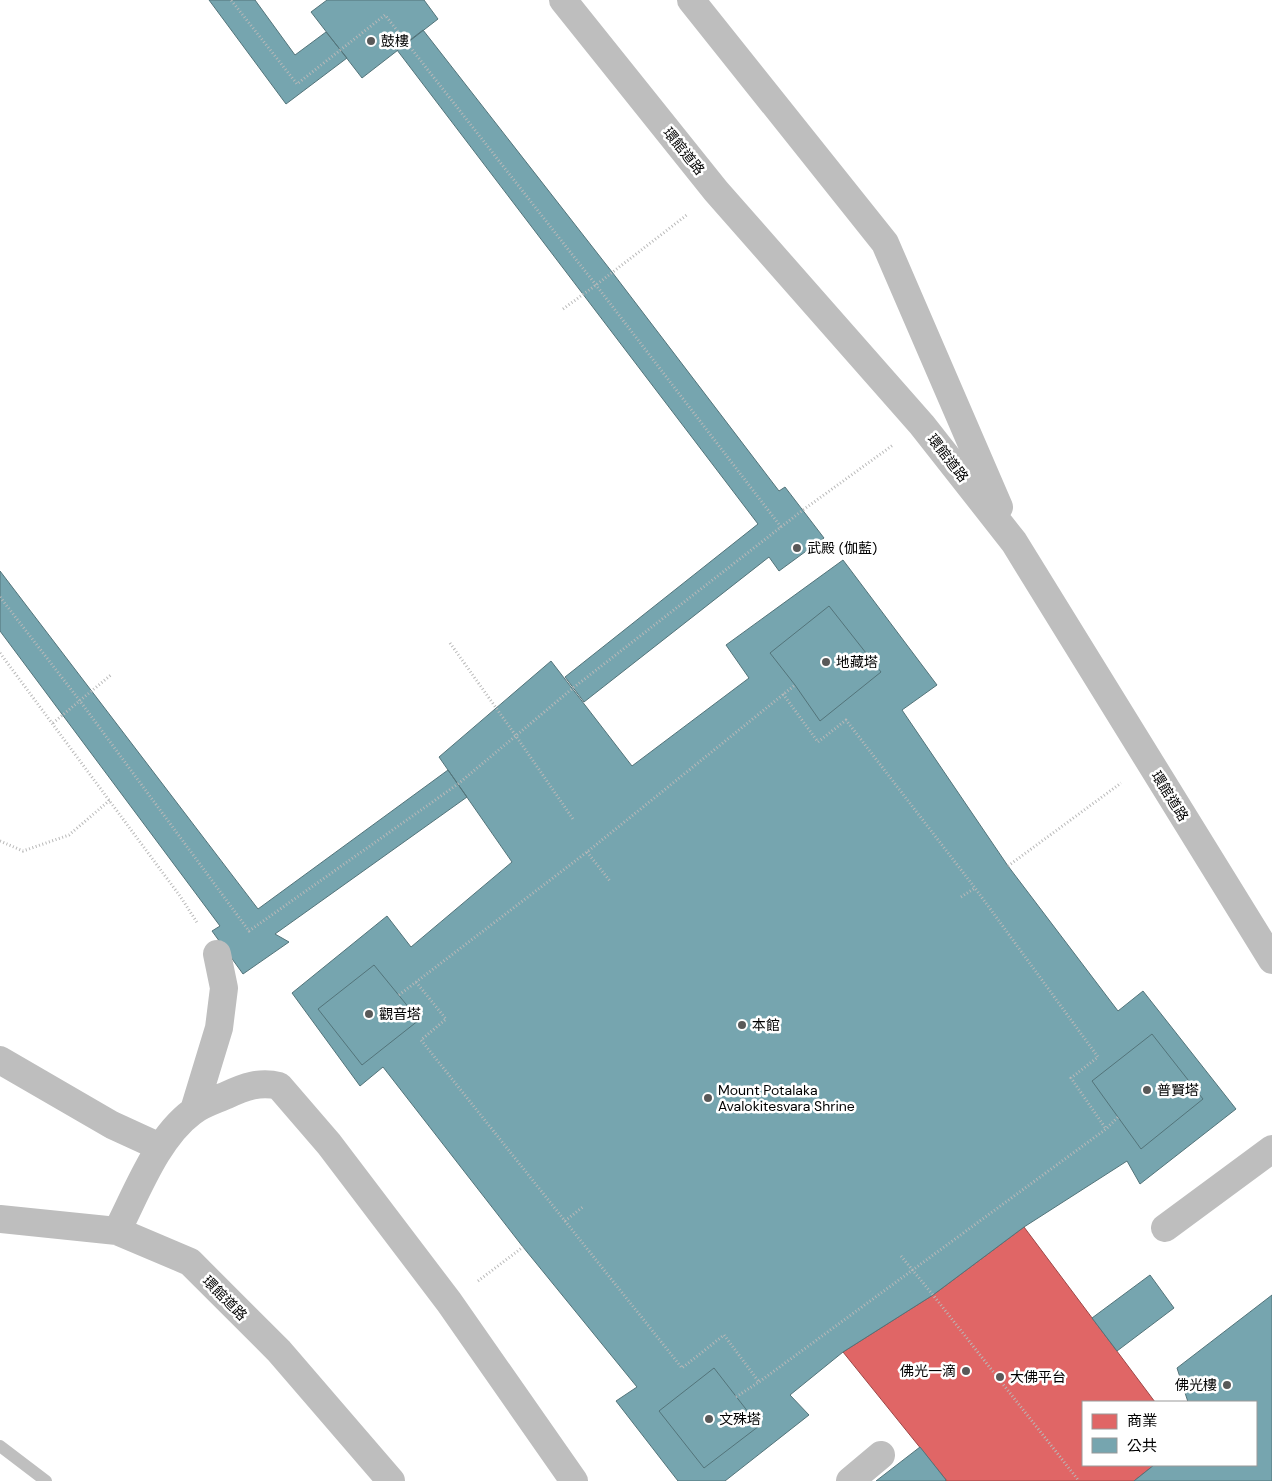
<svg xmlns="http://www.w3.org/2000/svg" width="1272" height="1481" font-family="'DM Sans','Noto Sans TC',sans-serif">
  <rect width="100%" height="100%" fill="#fff"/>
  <path fill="#e06666" stroke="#9d4747" d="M1024,1227l131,175h-72v63h71l-20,16h-187l-104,-129 90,-57z"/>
  <path fill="#76a5af" stroke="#53747a" d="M209,0h46l40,55 31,-23 21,26 -61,46z
    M327,0h97l14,19 -76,59 -51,-66z
    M423,30l189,242 167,219 6,-4 39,51 -45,33 -10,-14 -185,145 -19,-25 193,-153 -361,-474z
    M843,560l94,125 -35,25 106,156 110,145 25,-20 93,118 -96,75 -13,-23 -103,66 -91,68 -90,57 -53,43 19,20 -84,66h-47l-62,-80 21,-14 -114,-140 -140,-180 -23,19 -68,-93 95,-77 24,31 101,-85 -73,-105 112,-96 81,105 117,-88 -23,-33z
    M0,571l258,338 190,-139 19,27 -192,137 14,8 -46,32 -31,-43 8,-5 -220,-295z
    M829,606l52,66 -61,49 -25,-36 -25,-32z
    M374,965l45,55 -57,45 -44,-56z
    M1152,1034l51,65 -62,50 -49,-68z
    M1150,1275l24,33 -57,43 -25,-33z
    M1272,1295v186h-138l20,-16h102v-63h-68l-11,-34z
    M714,1368l45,58 -55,42 -45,-57z
    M920,1447l26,33 -1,1h-69z"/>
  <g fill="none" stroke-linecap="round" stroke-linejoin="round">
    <path stroke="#bfbfbf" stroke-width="12" d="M0,1446l46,35"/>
    <path stroke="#b9b9b9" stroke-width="3" stroke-dasharray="1 2.5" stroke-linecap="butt" d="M563,309l33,-24 92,-71
      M781,527l22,-17 90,-65
      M0,597l80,104 169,230 209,-147 115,-96 208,-161 -185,-242 -211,-270 -88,69 -66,-84
      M450,643l66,93 57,83
      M0,653l180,243 18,28
      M783,694l35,48 28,-22 129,168 123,169 -27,21 35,51
      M53,723l59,-49
      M0,841l23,10 46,-16 41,-35
      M587,852l23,29
      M1008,866l113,-83
      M961,897l14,-9
      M416,982l30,37 -25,21 261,328 42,-33 35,47
      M399,995l188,-143 208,-167
      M565,1221l19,-15
      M901,1256l32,39 146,186
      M478,1281l45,-34
      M736,1397l23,-15 347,-253 12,-12"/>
    <path stroke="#bebebe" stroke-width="28" d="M563,0l153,191 206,234 92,117 258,418
      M691,0l194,243 114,264
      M0,1060l112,65 48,22
      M194,1110l25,-82 5,-40 -7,-34
      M0,1219l117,12 73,31 89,89 112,130
      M1165,1228l107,-79
      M117,1231c20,-39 40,-93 75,-119 10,-8 24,-12 35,-17 17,-8 33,-14 52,-9l50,58 120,158 125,179
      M850,1481l31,-26"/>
  </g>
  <g fill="#595959" stroke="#fff" stroke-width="2">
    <circle cx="371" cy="41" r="5"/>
    <circle cx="797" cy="548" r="5"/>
    <circle cx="826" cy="662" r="5"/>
    <circle cx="369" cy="1014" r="5"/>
    <circle cx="742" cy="1025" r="5"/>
    <circle cx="1147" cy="1090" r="5"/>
    <circle cx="708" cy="1098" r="5"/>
    <circle cx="966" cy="1371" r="5"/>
    <circle cx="1000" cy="1377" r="5"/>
    <circle cx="1227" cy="1385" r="5"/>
    <circle cx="709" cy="1419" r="5"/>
  </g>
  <g text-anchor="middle" stroke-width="5" stroke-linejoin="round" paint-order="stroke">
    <g font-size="14" fill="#000" stroke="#fff" text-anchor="start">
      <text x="381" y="46">鼓樓</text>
      <text x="807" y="553">武殿 (伽藍)</text>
      <text x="836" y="667">地藏塔</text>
      <text x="379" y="1019">觀音塔</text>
      <text x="752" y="1030">本館</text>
      <text x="718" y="1095">Mount Potalaka<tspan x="718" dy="16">Avalokitesvara Shrine</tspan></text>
      <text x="1157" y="1095">普賢塔</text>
      <text x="956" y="1376" text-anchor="end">佛光一滴</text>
      <text x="1010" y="1382">大佛平台</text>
      <text x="1217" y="1390" text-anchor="end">佛光樓</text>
      <text x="719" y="1424">文殊塔</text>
    </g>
    <g font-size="14" fill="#000" stroke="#fff">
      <text transform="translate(684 151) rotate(51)" y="5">環館道路</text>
      <text transform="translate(948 458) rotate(52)" y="5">環館道路</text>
      <text transform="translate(1170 796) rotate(58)" y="5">環館道路</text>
      <text transform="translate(225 1298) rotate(45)" y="5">環館道路</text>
    </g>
  </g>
  <rect x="1082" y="1401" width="175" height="65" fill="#ffffff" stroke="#999999"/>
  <rect x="1092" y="1414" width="25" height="15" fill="#e06666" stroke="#999999"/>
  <text x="1127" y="1426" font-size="15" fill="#000000">商業</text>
  <rect x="1092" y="1438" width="25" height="15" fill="#76a5af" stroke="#999999"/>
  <text x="1127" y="1451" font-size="15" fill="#000000">公共</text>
</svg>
